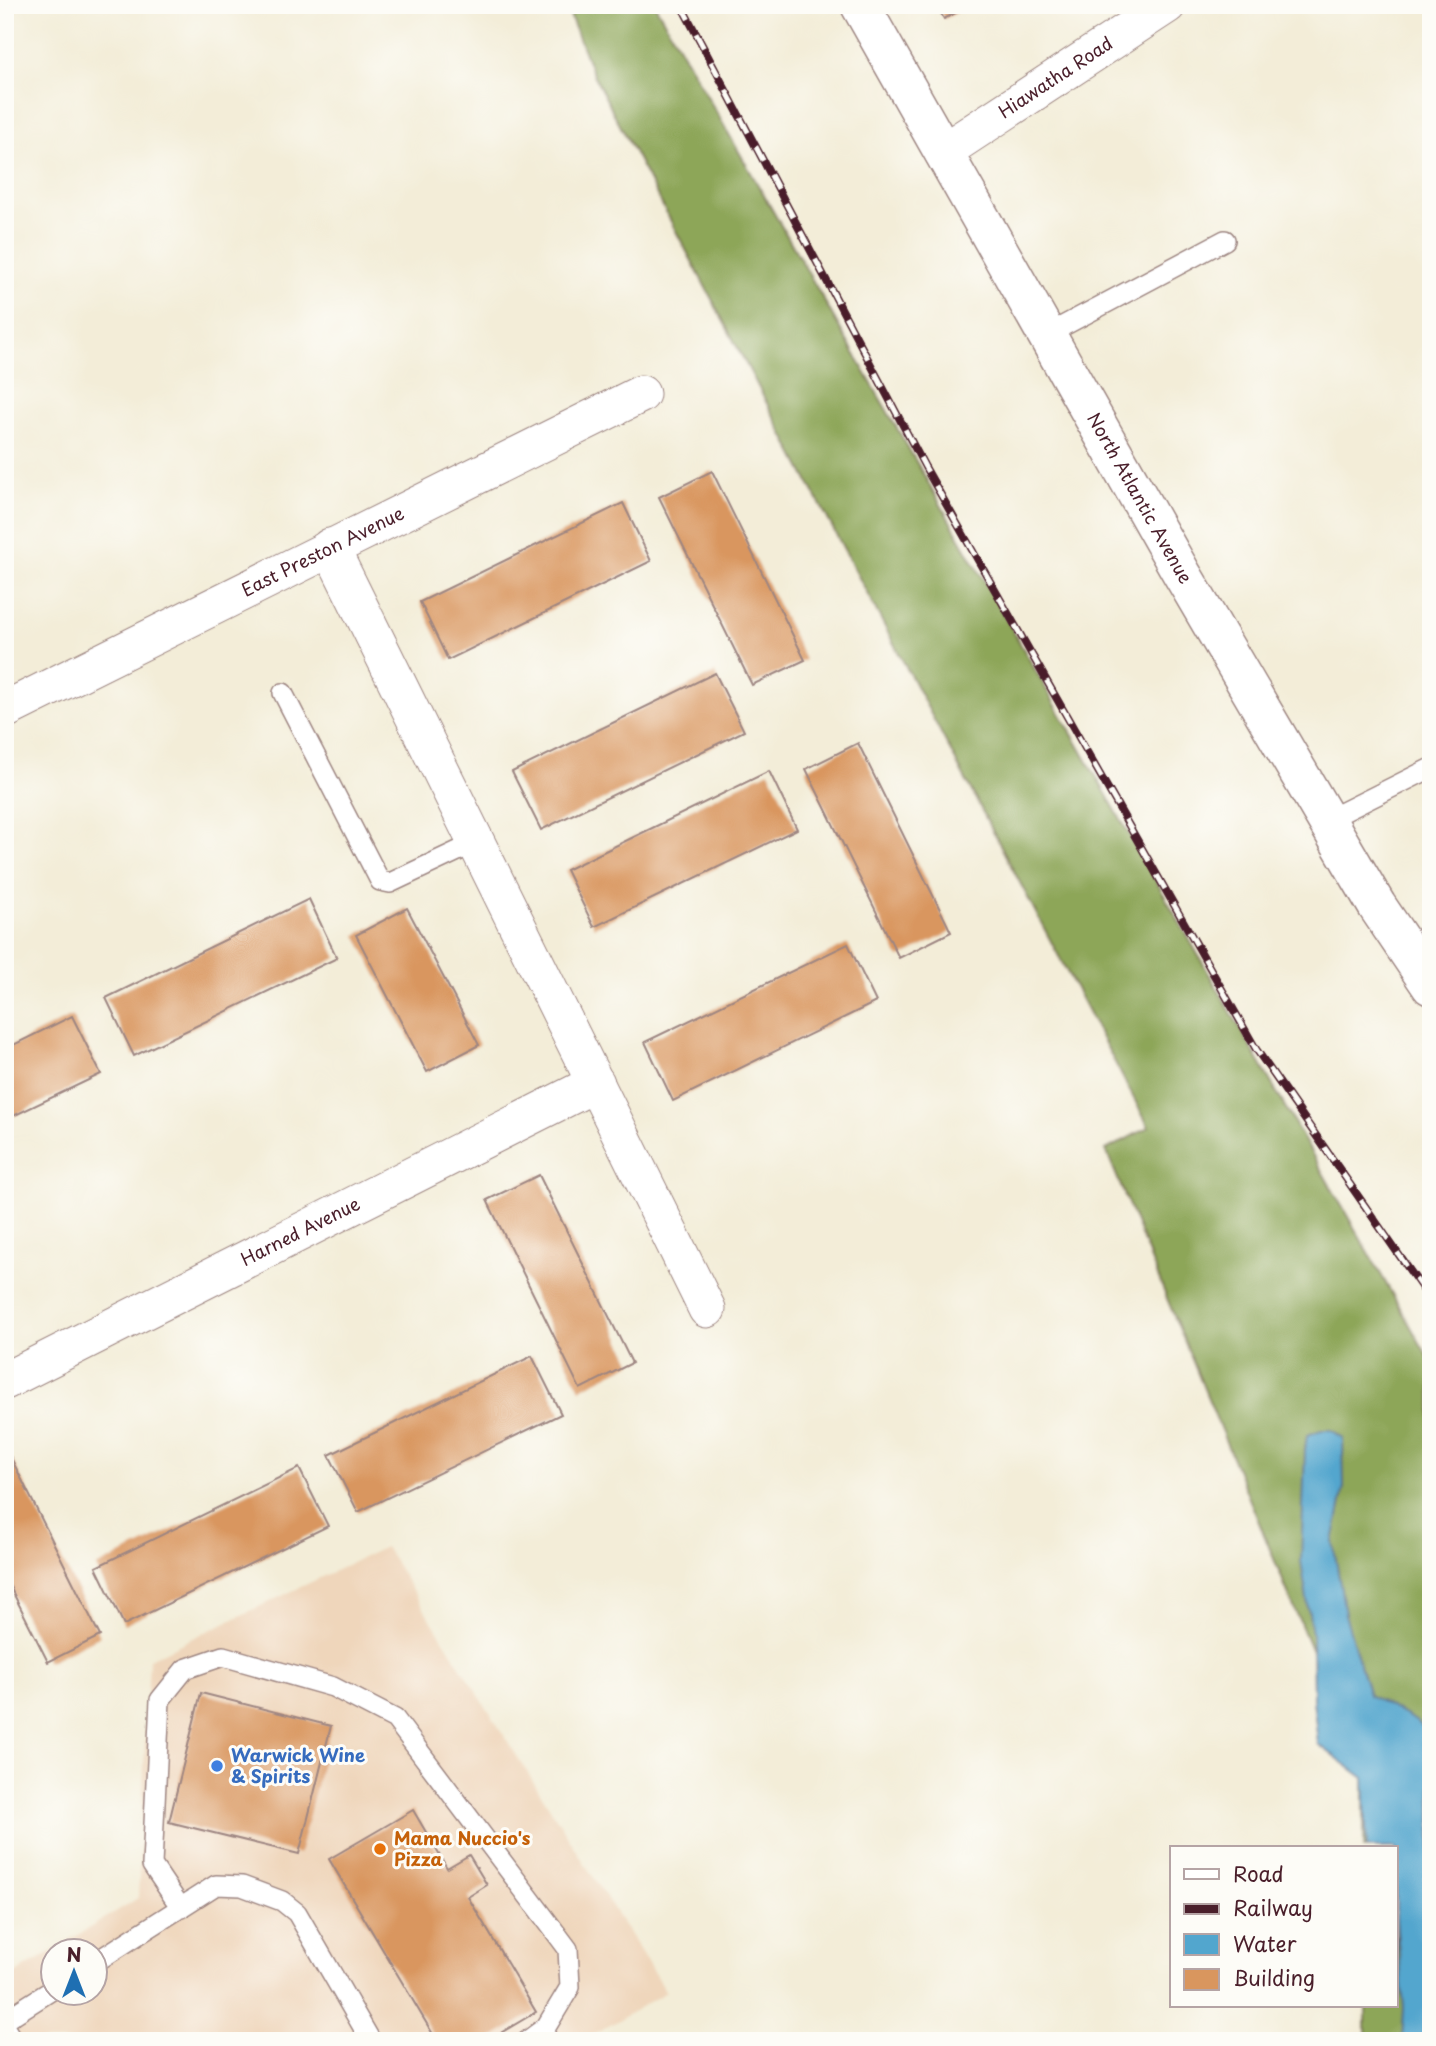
<svg xmlns="http://www.w3.org/2000/svg" width="1436" height="2046" font-family="'Playpen Sans',sans-serif">
  <rect width="100%" height="100%" fill="#fdfcf7"/>
  <filter id="ink" filterUnits="userSpaceOnUse"><feTurbulence type="fractalNoise" baseFrequency=".0143" numOctaves="2"/><feDisplacementMap in="SourceGraphic" scale="14" xChannelSelector="R" yChannelSelector="G"/><feConvolveMatrix kernelMatrix="1 2 1 2 8 2 1 2 1" color-interpolation-filters="sRGB"/></filter>
  <filter id="wash" filterUnits="userSpaceOnUse"><feTurbulence type="fractalNoise" baseFrequency=".00686" numOctaves="4" result="noise"/><feDisplacementMap in="SourceGraphic" scale="28" xChannelSelector="R" yChannelSelector="G"/><feGaussianBlur stdDeviation="1.57" result="paint"/><feColorMatrix in="noise" values="0 0 0 0 0 0 0 0 0 0 0 0 0 0 0 0 0 1.4 0 .05"/><feComposite in="paint" operator="in"/></filter>
  <g filter="url(#wash)">
    <rect width="100%" height="100%" fill="#f3edd8"/>
    <path fill="#efd6bb" fill-rule="evenodd" d="M385,1547l281,445 -83,49h-578v-61l133,-82 11,-239zM52,1952h42v42h-42z"/>
    <path fill="#8da658" stroke="#6c6242" stroke-width="2" d="M566,5h89l776,1357v679h-65v-35h30v-158h-32v-70l-258,-628 43,-23 -557,-1055z"/>
    <path fill="#52a6ce" stroke="#4e627c" stroke-width="2" d="M1321,1430h11l11,8 1,49 -11,55 12,72 24,81 47,26 15,12v308h-29l2,-33 -8,-89v-71h-29l-3,-70 -46,-34 -5,-44 -1,-67 -11,-72 4,-111 2,-15z"/>
    <g id="blocks">
      <path fill="#d9965e" d="M936,5h35l-27,14z
        M712,471l93,189 -53,25 -93,-188z
        M623,503l28,58 -203,99 -28,-58z
        M715,673l29,58 -203,99 -29,-58z
        M858,743l93,189 -52,26 -93,-189z
        M769,771l28,58 -203,98 -28,-57z
        M309,899l28,59 -203,98 -28,-58z
        M407,908l72,137 -52,27 -71,-137z
        M848,944l28,58 -203,99 -28,-59z
        M72,1016l29,58 -96,46v-71z
        M539,1175l93,188 -52,26 -93,-189z
        M532,1356l29,58 -203,98 -29,-57z
        M5,1446l95,190 -52,26 -43,-85z
        M299,1468l29,58 -204,99 -28,-58z
        M201,1693l130,33 -32,128 -130,-32z
        M413,1810l34,58 22,-13 18,30 -19,12 68,115 -49,29h-50l-108,-182z"/>
    </g>
  </g>
  <g filter="url(#ink)">
    <use href="#blocks" fill-opacity="0" stroke="#9e8682" stroke-width="2"/>
    <g fill="none" stroke-linecap="round" stroke-linejoin="round">
      <g stroke="#9e8682" stroke-width="22">
        <path id="service" d="M1046,335l179,-95
          M283,693l97,188 10,2 87,-41
          M1327,820l104,-52
          M181,1908l-29,-43 8,-165 25,-31 38,-13 110,31 62,32 173,230 2,38 -24,40 -19,14
          M94,1963l122,-78 26,1 40,15 15,12 74,128
          M5,2020l47,-30
          M5,2028l8,13"/>
      </g>
      <g stroke="#9e8682" stroke-width="39">
        <g id="minor">
          <path id="s1" d="M943,152l224,-147"/>
          <path d="M330,547l377,762"/>
          <path id="s2" d="M5,710l636,-316"/>
          <path id="s3" d="M5,1381l591,-298"/>
        </g>
      </g>
      <g stroke="#9e8682" stroke-width="41">
        <g id="tertiary">
          <path id="s4" d="M860,5l322,569 195,332 54,80"/>
        </g>
      </g>
      <use href="#service" stroke="#fff" stroke-width="19"/>
      <use href="#minor" stroke="#fff" stroke-width="37"/>
      <use href="#tertiary" stroke="#fff" stroke-width="38"/>
      <g stroke="#4a1f2b" stroke-width="8">
        <path id="rail" d="M681,5l244,462 331,582 175,252"/>
      </g>
      <use href="#rail" stroke="#fdfcf7" stroke-width="5" stroke-dasharray="16" stroke-linecap="butt"/>
    </g>
  </g>
  <circle fill="#3f7fe0" stroke="#fdfcf7" stroke-width="2.5" cx="217" cy="1766" r="7"/>
  <circle fill="#e8710a" stroke="#fdfcf7" stroke-width="2.5" cx="380" cy="1849" r="7"/>
  <g text-anchor="middle" stroke-width="6" stroke-linejoin="round" paint-order="stroke">
    <g font-size="18" fill="#4a1f2b" stroke="#fdfcf7">
      <text dy="6" stroke="none"><textPath href="#s1" startOffset="135">Hiawatha Road</textPath></text>
      <text dy="6" stroke="none"><textPath href="#s4" startOffset="567">North Atlantic Avenue</textPath></text>
      <text dy="6" stroke="none"><textPath href="#s2" startOffset="355">East Preston Avenue</textPath></text>
      <text dy="6" stroke="none"><textPath href="#s3" startOffset="331">Harned Avenue</textPath></text>
    </g>
    <g font-size="18" font-weight="bold" fill="#366cbe" stroke="#fdfcf7" text-anchor="start">
      <text x="231" y="1762">Warwick Wine<tspan x="231" dy="21">&amp; Spirits</tspan></text>
    </g>
    <g font-size="18" font-weight="bold" fill="#c56008" stroke="#fdfcf7" text-anchor="start">
      <text x="394" y="1845">Mama Nuccio's<tspan x="394" dy="21">Pizza</tspan></text>
    </g>
  </g>
  <rect width="1436" height="2046" fill="none" stroke="#fdfcf7" stroke-width="28"/>
  <rect x="1170" y="1846" width="228" height="161" fill="#fdfcf7" stroke="#b5a4a5" stroke-width="2"/>
  <rect x="1184" y="1869" width="35" height="10" fill="#ffffff" stroke="#b5a4a5" stroke-width="2"/>
  <text x="1233" y="1882" font-size="21" fill="#4a1f2b">Road</text>
  <rect x="1184" y="1904" width="35" height="10" fill="#4a1f2b" stroke="#b5a4a5" stroke-width="2"/>
  <text x="1233" y="1916" font-size="21" fill="#4a1f2b">Railway</text>
  <rect x="1184" y="1934" width="35" height="21" fill="#52a6ce" stroke="#b5a4a5" stroke-width="2"/>
  <text x="1233" y="1952" font-size="21" fill="#4a1f2b">Water</text>
  <rect x="1184" y="1969" width="35" height="21" fill="#d9965e" stroke="#b5a4a5" stroke-width="2"/>
  <text x="1233" y="1986" font-size="21" fill="#4a1f2b">Building</text>
  <g transform="translate(74 1972)"><circle r="33" fill="#fdfcf7" stroke="#b5a4a5" stroke-width="2"/>
  <path d="M0-5L12 26L0 18L-12 26Z" fill="#1f6fb2"/>
  <text y="-10" font-size="19" font-weight="bold" text-anchor="middle" fill="#4a1f2b">N</text>
  </g>
</svg>
